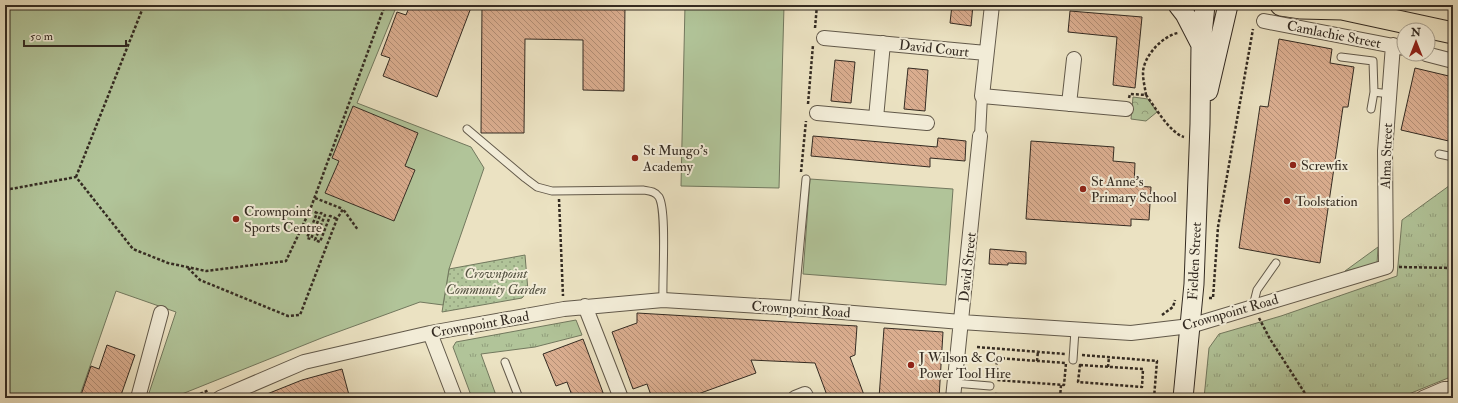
<svg xmlns="http://www.w3.org/2000/svg" width="1458" height="403" font-family="'IM FELL Double Pica',serif">
  <defs>
    <pattern id="grass-tufts" width="24" height="20" patternUnits="userSpaceOnUse"><rect width="24" height="20" fill="#b1c499"/><path d="M3 7l-1-3M5 7V3M7 7l1-3M15 17l-1-3M17 17v-4M19 17l1-3" fill="none" stroke="#919f7c"/></pattern>
    <pattern id="park-crowns" width="20" height="18" patternUnits="userSpaceOnUse"><rect width="20" height="18" fill="#b1c499"/><path d="M2 6a3 3 0 1 1 6 0M12 15a3 3 0 1 1 6 0" fill="none" stroke="#919f7c"/></pattern>
    <pattern id="garden-dots" width="8" height="8" patternUnits="userSpaceOnUse"><rect width="8" height="8" fill="#b1c499"/><path d="M2 2h.1M6 6h.1" fill="none" stroke="#919f7c" stroke-width="1.8" stroke-linecap="round"/></pattern>
    <pattern id="building-back-hatch" width="6" height="6" patternUnits="userSpaceOnUse"><rect width="6" height="6" fill="#daad8f"/><path d="M-1 5l2 2M0 0l6 6M5-1l2 2" fill="none" stroke="#b28d74"/></pattern>
  </defs>
  <rect width="100%" height="100%" fill="#ebe2c2"/>
  <filter id="stains"><feTurbulence type="fractalNoise" baseFrequency=".005" numOctaves="4"/><feColorMatrix values="0 0 0 0 .2 0 0 0 0 .09 0 0 0 0 .02 0 0 0 .5 -.17"/></filter>
  <radialGradient id="worn" r=".72"><stop offset=".6" stop-color="#630" stop-opacity="0"/><stop offset="1" stop-color="#630" stop-opacity=".3"/></radialGradient>
  <path fill="url(#grass-tufts)" stroke="#72785e" d="M1453,183v193l-54,22h-195l5,-50 10,-14 62,-18 116,-40 5,-56z
    M1378,247l-1,17 -32,7z
    M576,320l6,15 -47,12 -54,7 16,44h-25l-19,-51 3,-5z"/>
  <path fill="url(#park-crowns)" stroke="#72785e" d="M1133,97l15,2 9,13 -11,9 -15,-2z"/>
  <path fill="url(#garden-dots)" stroke="#72785e" d="M525,255l3,36 -6,7 -80,14 7,-43z"/>
  <path fill="#b1c499" stroke="#72785e" d="M5,5h392l-40,98 114,44 13,21 -35,101 -6,36 -23,-3 -96,35 -152,61 -24,-2 28,-84 -60,-21 -37,107h-74z
    M685,5l99,1 -5,182 -98,-2z
    M810,179l143,10 -7,96 -143,-11z"/>
  <path fill="url(#building-back-hatch)" stroke="#342b22" d="M410,5h62l-35,92 -54,-21 7,-18 -9,-3 16,-43 9,3z
    M482,5h143l-1,86 -41,-1v-50l-58,-1 -1,94h-43z
    M952,5h21l-2,21 -21,-3z
    M1070,11l72,6 -7,71 -22,-3 4,-48 -49,-5z
    M1279,39l53,10 -2,14 24,4 -6,40h-5l-23,156 -81,-15 21,-142 8,1z
    M835,60l20,2 -4,41 -20,-2z
    M908,68l20,2 -3,41 -21,-2z
    M1415,68l38,9v65l-52,-12z
    M353,106l65,27 -13,33 10,4 -21,51 -69,-28 14,-32 -7,-3z
    M813,136l124,11 1,-9 28,3 -1,20 -35,-3v9l-119,-11z
    M1031,141l83,6 -1,14 22,2 -1,23 17,1 -2,33 -18,-1v7l-105,-7z
    M990,249l36,3v12l-18,-1v2l-19,-1z
    M637,313l220,13 -2,29 -5,2 14,38 -8,3h-28l-13,-35 -64,-3 5,13 -69,25h-35l-5,-14 -14,5 -21,-57 25,-9z
    M884,328l59,4 -4,66h-60z
    M583,339l12,32 10,27h-32l-6,-16 -11,4 -13,-32z
    M107,345l28,10 -15,43h-30l-9,-3 10,-29 8,3z
    M342,369l7,26 -7,3h-85l45,-18z"/>
  <g fill="none" stroke-linecap="round" stroke-linejoin="round">
    <g stroke="#62594a" stroke-width="9">
      <path id="service" d="M1341,57l32,4 1,31 15,2
        M1371,109l3,-17
        M467,129l58,49 12,9 15,4 91,-1c6,1 12,1 16,7 8,14 3,82 4,103
        M1439,154l14,3
        M1253,306l4,-16 19,-27
        M794,308l12,-129
        M1073,360l2,-30
        M505,362l14,36
        M954,383l36,3"/>
    </g>
    <g stroke="#62594a" stroke-width="12">
      <path id="pedestrian" d="M980,136l2,-40"/>
    </g>
    <g stroke="#62594a" stroke-width="16">
      <path id="minor" d="M992,5l-10,91 144,13
        M1264,21l140,27
        M824,38l162,15
        M1426,54l27,7
        M1069,104l5,-45
        M817,113l110,10
        M876,118l7,-75
        M585,306l36,92
        M430,333l25,65
        M138,398l23,-85
        M220,398l84,-36 126,-29 134,-24 99,-9 131,8 167,14 170,11 59,-7 196,-59 -1,-116 8,-106
        M795,398l10,-4 2,4
        M953,398l27,-262
        M1423,398l21,-9h9"/>
    </g>
    <g stroke="#342b22" stroke-width="21">
      <path id="secondary" d="M1178,5l7,9 16,31
        M1208,91l20,-86
        M1183,398l11,-114 6,-160 1,-79 4,-40"/>
    </g>
    <g stroke="#342b22" stroke-width="23">
      <path id="primary" d="M1281,5l20,3 41,1
        M1332,5l10,4 111,24"/>
    </g>
    <path stroke="#342b22" stroke-width="2.5" stroke-dasharray="3 2" stroke-linecap="butt" d="M815,28l2,-23
      M1146,95c9,12 24,38 38,42
      M1129,98l1,-4 16,1c-1,-7 -3,-15 -3,-22 0,-16 19,-37 35,-40
      M808,104l5,-59
      M801,172l5,-51
      M76,177l68,-172
      M5,190l71,-13 57,72 35,14 38,8 80,-10 24,-51 75,-205
      M315,198l28,11
      M559,199l4,97
      M310,210l7,3 -10,25 4,1 10,-26 4,2 -10,25 5,2 10,-26 7,3
      M1399,267l54,1
      M188,268l12,12 88,36 12,-1 37,-96 6,-10 15,21
      M1209,298h4l5,-71 35,-198
      M1162,315l11,-8 2,-7
      M1259,318l11,21 38,59
      M977,347l88,7
      M1082,355l75,6 -3,37
      M997,358l69,5 -2,22 -68,-5z
      M1037,361l1,-10
      M1080,365l63,4 -1,18 -64,-5z
      M1108,367l1,-10
      M995,394l64,4
      M1126,397l16,1
      M191,398l18,-8
      M1060,398l1,-13"/>
    <use href="#service" stroke="#f2ecd7" stroke-width="7"/>
    <use href="#pedestrian" stroke="#f2ecd7" stroke-width="10"/>
    <use href="#minor" stroke="#f2ecd7" stroke-width="14"/>
    <use href="#secondary" stroke="#f2ecd7" stroke-width="19"/>
    <use href="#primary" stroke="#ebe2c2" stroke-width="21"/>
  </g>
  <g fill="#8f2418" stroke="#f2ecd7" stroke-width="1.5">
    <circle cx="635" cy="158" r="4"/>
    <circle cx="1293" cy="165" r="4"/>
    <circle cx="1083" cy="189" r="4"/>
    <circle cx="1287" cy="201" r="4"/>
    <circle cx="236" cy="219" r="4"/>
    <circle cx="911" cy="365" r="4"/>
  </g>
  <g text-anchor="middle" stroke-width="4" stroke-linejoin="round" paint-order="stroke">
    <g font-size="14" fill="#342b22" stroke="#f2ecd7">
      <text transform="translate(1334 34) rotate(11)" y="5">Camlachie Street</text>
      <text transform="translate(934 48) rotate(6)" y="5">David Court</text>
      <text transform="translate(1386 156) rotate(-88)" y="5">Alma Street</text>
      <text transform="translate(1194 261) rotate(-87)" y="5">Fielden Street</text>
      <text transform="translate(967 267) rotate(-84)" y="5">David Street</text>
      <text transform="translate(801 309) rotate(4)" y="5">Crownpoint Road</text>
      <text transform="translate(1230 312) rotate(-16)" y="5">Crownpoint Road</text>
      <text transform="translate(480 324) rotate(-10)" y="5">Crownpoint Road</text>
    </g>
    <g font-size="14" fill="#342b22" stroke="#f2ecd7" text-anchor="start">
      <text x="643" y="155">St Mungo's<tspan x="643" dy="16">Academy</tspan></text>
      <text x="1301" y="170">Screwfix</text>
      <text x="1091" y="186">St Anne's<tspan x="1091" dy="16">Primary School</tspan></text>
      <text x="1295" y="206">Toolstation</text>
      <text x="244" y="216">Crownpoint<tspan x="244" dy="16">Sports Centre</tspan></text>
      <text x="919" y="362">J Wilson &amp; Co<tspan x="919" dy="16">Power Tool Hire</tspan></text>
    </g>
    <g font-size="14" font-style="italic" fill="#535140" stroke="#f2ecd7">
      <text x="496" y="278">Crownpoint<tspan x="496" dy="16">Community Garden</tspan></text>
    </g>
  </g>
  <rect width="1458" height="403" fill="none" stroke="#ebe2c2" stroke-width="20"/>
  <rect x="6" y="6" width="1446" height="391" fill="none" stroke="#342b22" stroke-width="2"/>
  <rect x="10" y="10" width="1438" height="383" fill="none" stroke="#342b22"/>
  <g transform="translate(1416 42)"><circle r="19" fill="#f2ecd7" stroke="#a69f8f"/>
  <path d="M0-3L7 15L0 10L-7 15Z" fill="#8f2418"/>
  <text y="-6" font-size="11" font-weight="bold" text-anchor="middle" fill="#342b22">N</text>
  </g>
  <path d="M24 40v6h102v-6" fill="none" stroke="#342b22" stroke-width="2"/>
  <text x="30" y="40" font-size="12" fill="#342b22" stroke="#f2ecd7" stroke-width="3" paint-order="stroke">50 m</text>
  <rect width="100%" height="100%" filter="url(#stains)"/>
  <rect width="100%" height="100%" fill="url(#worn)"/>
</svg>
